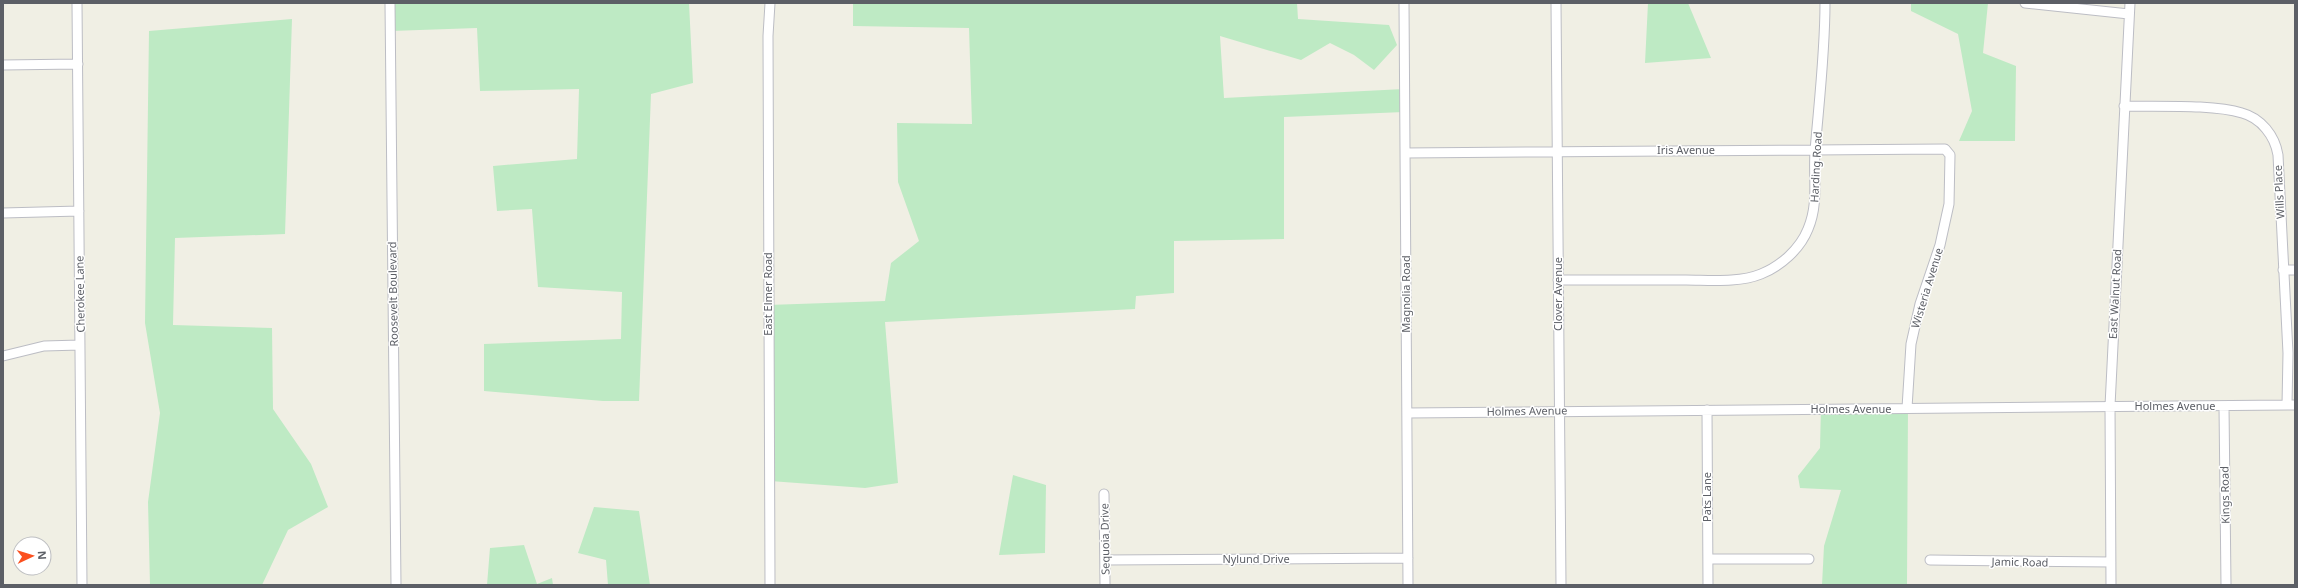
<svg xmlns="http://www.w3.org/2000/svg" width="2298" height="588" font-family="'Noto Sans',sans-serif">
  <rect width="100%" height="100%" fill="#f0efe4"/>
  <path fill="#beeac4" d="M391,3h298l4,80 -42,11 -12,307h-36l-119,-10v-47l137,-5 1,-47 -84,-5 -6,-78 -35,2 -4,-45 84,-7 2,-70 -99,2 -3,-63 -86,3z
    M853,3h444l1,16 91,6 8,20 -23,25 -20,-15 -24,-12 -29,17 -81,-24 4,62 180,-9v23l-120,5v122l-110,2v52l-38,3 -1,13 -250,13 13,161 -33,5 -95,-7 -2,-176 117,-4 6,-38 28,-22 -21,-59 -1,-59 75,1 -3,-96 -116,-2z
    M1648,3h40l23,55 -66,5z
    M1911,3h77l-5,50 33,13 -1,75h-56l13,-30 -14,-77 -47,-23z
    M292,19l-7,215 -110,4 -2,87 99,3 1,81 38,55 17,43 -40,23 -26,55h-112l-2,-83 12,-89 -15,-90 4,-292z
    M1821,406h87l-1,179h-85l2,-39 17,-56 -41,-2 -2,-12 22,-28z
    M1013,475l33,10 -1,68 -46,2z
    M594,507l45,4 11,74h-42l-2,-25 -28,-7z
    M524,545l13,39 15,-6 1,7h-66l3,-37z"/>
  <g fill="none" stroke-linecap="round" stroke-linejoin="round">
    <g stroke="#bcbdc4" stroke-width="11">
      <path id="minor" d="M77,3l5,582
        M390,3l6,582
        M1404,3l4,582
        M1556,3l5,582
        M2025,3l104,11
        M3,65l75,-1
        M2124,106c33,1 88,-2 118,7 19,5 33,23 36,42l10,198 -1,52
        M1405,153l540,-4 5,6 -1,49 -9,41 -20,59 -9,40 -4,64
        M3,213l76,-2
        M2283,270h12
        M1558,280c43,0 85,0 128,0 23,0 53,3 75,-6 20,-8 39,-25 47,-45 11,-26 5,-51 7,-78 4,-49 10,-98 10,-148
        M3,356l41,-10 36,-1
        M2224,406l2,179
        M1707,410l1,175
        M1407,413l888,-8
        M1104,494l1,91
        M1708,559h101
        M1105,560l303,-2
        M1930,560l181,2
        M770,585l-2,-549 2,-33
        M2111,585l-1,-179 20,-403"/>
    </g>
    <use href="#minor" stroke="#fff" stroke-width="9"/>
  </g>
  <g text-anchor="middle" stroke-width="3" stroke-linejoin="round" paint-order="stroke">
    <g font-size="11" fill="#5c5f66" stroke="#fff">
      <text x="1686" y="154">Iris Avenue</text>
      <text transform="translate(1816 167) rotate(-87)" y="4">Harding Road</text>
      <text transform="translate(2279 192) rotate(-93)" y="4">Wills Place</text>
      <text transform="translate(1927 288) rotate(-73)" y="4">Wisteria Avenue</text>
      <text transform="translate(80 294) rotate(-91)" y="4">Cherokee Lane</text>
      <text transform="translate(393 294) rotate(-91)" y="4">Roosevelt Boulevard</text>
      <text transform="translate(768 294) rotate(-90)" y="4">East Elmer Road</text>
      <text transform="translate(1406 294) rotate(-90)" y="4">Magnolia Road</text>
      <text transform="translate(1558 294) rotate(-90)" y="4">Clover Avenue</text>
      <text transform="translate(2115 294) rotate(-87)" y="4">East Walnut Road</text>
      <text x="2175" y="410">Holmes Avenue</text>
      <text x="1851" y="413">Holmes Avenue</text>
      <text transform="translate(1527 411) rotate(-1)" y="4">Holmes Avenue</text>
      <text transform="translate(2225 495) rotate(-91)" y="4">Kings Road</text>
      <text transform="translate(1707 497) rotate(-90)" y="4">Pats Lane</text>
      <text transform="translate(1105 539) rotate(-91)" y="4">Sequoia Drive</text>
      <text x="1256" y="563">Nylund Drive</text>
      <text transform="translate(2020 562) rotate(1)" y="4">Jamic Road</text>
    </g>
  </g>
  <rect width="2298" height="588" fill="none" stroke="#5c5f66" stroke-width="8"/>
  <g transform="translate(32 556) rotate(86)"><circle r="19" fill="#ffffff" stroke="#bebfc2"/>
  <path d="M0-3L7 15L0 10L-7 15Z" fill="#fb501f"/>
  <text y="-6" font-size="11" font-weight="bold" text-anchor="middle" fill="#5c5f66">N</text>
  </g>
</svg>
